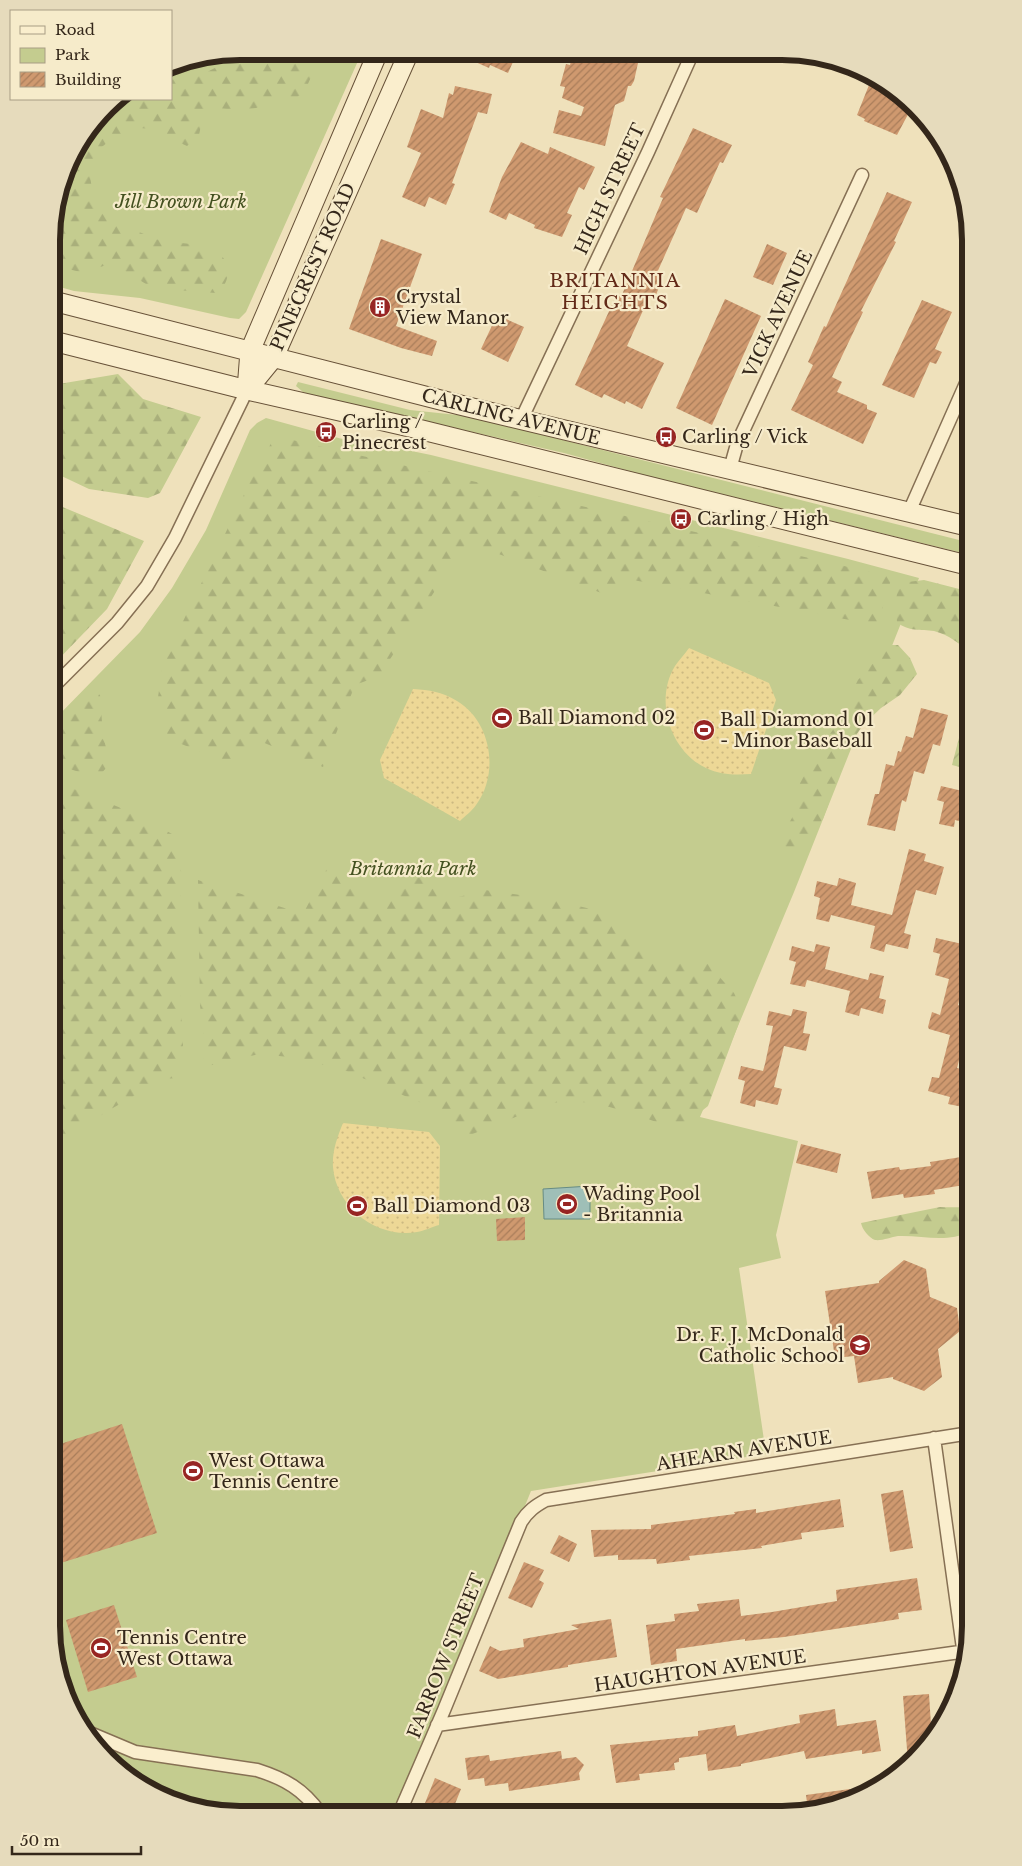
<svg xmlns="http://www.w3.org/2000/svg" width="1022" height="1866" font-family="'Libre Baskerville',serif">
  <defs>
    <pattern id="forest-firs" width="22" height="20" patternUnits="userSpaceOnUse" patternTransform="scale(1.25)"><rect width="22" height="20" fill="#c4cc8f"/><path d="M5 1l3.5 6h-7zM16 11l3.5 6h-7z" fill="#a9af7b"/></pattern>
    <pattern id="sand-dots" width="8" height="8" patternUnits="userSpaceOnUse" patternTransform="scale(1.25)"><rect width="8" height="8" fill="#edd896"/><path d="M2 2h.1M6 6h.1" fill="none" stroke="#ccb981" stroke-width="1.8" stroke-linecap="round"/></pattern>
    <pattern id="garden-furrows" width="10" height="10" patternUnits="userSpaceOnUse" patternTransform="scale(1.25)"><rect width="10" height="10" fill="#c4cc8f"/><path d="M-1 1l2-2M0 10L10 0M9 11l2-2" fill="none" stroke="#a9af7b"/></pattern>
    <pattern id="building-hatch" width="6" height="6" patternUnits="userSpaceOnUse" patternTransform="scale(1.25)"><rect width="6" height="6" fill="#cf996f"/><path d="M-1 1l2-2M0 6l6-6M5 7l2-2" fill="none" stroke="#a97d5a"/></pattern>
  </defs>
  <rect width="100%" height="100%" fill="#efe1bb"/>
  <path fill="#c4cc8f" d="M240,51l122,1 -116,260 -7,7 -9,-1 -90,-20 -66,-7 -21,-6v-69l18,-60 44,-57h56v-34z
    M298,382l112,28 57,6 504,127v12l-327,-80 -80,-22 -183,-42 -52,-10 -26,-9 -7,-6z
    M266,418l87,24 39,5 39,8 417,104 71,19 -125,314 -94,225 98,24 -22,94 5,23 -42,10 27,186 -235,37 -100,246 -34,77 -182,-1 -47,-13 -43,-25 -35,-34 -29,-54 -10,-61 1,-904 88,-90 32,-44 34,-58 44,-100 7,-7z"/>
  <path fill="url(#forest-firs)" d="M252,53h23l20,3 13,10 3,11 -7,16 -10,6 -17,1 -21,8 -19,2 -30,-3 -3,4 -5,24 -12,11c-14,-6 -32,-18 -47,-18 -7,0 -13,4 -19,7 -27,12 -37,30 -27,59 3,8 4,15 10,21 16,7 32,16 49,23 22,9 72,-1 75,33 0,9 -4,17 -12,22l-54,-4 -16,-5 -31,-19 -6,-1 -23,8h-6l-27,-7v-49l18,-60 44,-57h56v-19l38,-9 25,-13z
    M118,374l25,25 58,18 -41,76 -12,5 -59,-9 -36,-17v-87z
    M275,436l617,141 -15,48 -255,-47 -18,16 -137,-52 -88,134 -24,9 -32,82 -61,-25 -26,24 -67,-27 -12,-35 6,-41 87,-181z
    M53,503l91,38 -37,68 -55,57z
    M924,580l47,12v61c-11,-9 -22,-18 -37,-22 -13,-2 -26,1 -37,-9 -1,-12 -5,-36 11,-40 5,-1 11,-1 16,-2z
    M889,645h9l12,13 7,16 -17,21 -19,13 -17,16 -13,18 -28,77 -11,13 -10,20 -9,7 -11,-3 -1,-19 15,-26 4,-28 15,-28 30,-42 5,-17 8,-16z
    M94,691l6,4 3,41 6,23 -1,7 -11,12 -39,-13 -6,-6v-31c12,-14 25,-30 42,-37z
    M52,780l91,37 34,20 5,42 -5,52 6,114 -7,33 -12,1 -60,34 -52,40z
    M332,859l15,24 35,23 13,-17 24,-12 32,22 34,-9 64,9 46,11 59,49 51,2 29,32 9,19 -35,94 -30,24 -41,-15 -31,-9 -36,-6 -22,4 -78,31 -32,-25 -92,-39 -47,-13 -40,-4 -56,13 2,-20 -5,-42 -2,-125 105,34z
    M940,1207c10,1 21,-1 30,2v22c-23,13 -47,4 -72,5 -7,1 -16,5 -23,4 -6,-2 -13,-11 -14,-17z"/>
  <path fill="url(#sand-dots)" d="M689,648l80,35 7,17 -25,74c-16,1 -30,1 -45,-6 -36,-17 -52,-68 -31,-102 4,-6 10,-12 14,-18z
    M413,689c16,1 30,3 44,12 34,20 43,72 19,104 -4,6 -11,11 -16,16l-76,-43 -4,-18z
    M343,1123l86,9 11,14 -1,79c-7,2 -15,6 -22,7 -39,7 -81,-24 -84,-65 -1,-16 4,-29 10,-44z"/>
  <path fill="url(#garden-furrows)" d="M959,738l12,3v29l-19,-5z"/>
  <path fill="#9fbfb7" stroke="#678c84" d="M590,1186v33h-46l-1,-30z"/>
  <path fill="url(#building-hatch)" d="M455,53h62l-9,20 -18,-8 -1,3z
    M573,53h28l37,10 -4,18 -3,5h-3l-4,15 -9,4 -10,41 -52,-13 6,-23 22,6 3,-9 -22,-9 3,-11 -5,-1 6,-22 4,1z
    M876,78l30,20 7,7 -16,30 -33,-14 1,-2 -8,-4 12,-30 3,1z
    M455,86l37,8 -5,20 -9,-2 -26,71 3,1 -9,21 -17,-8 -4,10 -23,-10 19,-44 -14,-6 14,-38 22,9 6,-25 4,2z
    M693,128l39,17 -9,18 -3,-1 -23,51 -11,-5 -30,67 7,3 -8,19 -5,-2 -23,51 37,17 -22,46 -16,-8 -1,3 -21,-10 -2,4 -27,-13 42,-91 4,3 42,-99 -3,-1z
    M521,142l27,12 2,-7 45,20 -11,23 -5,-3 -1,2 -11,24 5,2 -10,22 -28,-9 1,-3 -26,-12 -3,7 -17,-8 13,-35z
    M887,192l25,10 -18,39 2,1 -35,69 2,1 -31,65 10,5 -5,10 30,13v4l10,4 -14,31 -72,-34 22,-45 -5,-3 16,-36 2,1z
    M381,239l41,15 -26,72 41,15 -5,15 -31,-8 -52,-19z
    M767,244l20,9 -14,32 -20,-8z
    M725,299l36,17 -49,109 -36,-17z
    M922,300l30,12 -17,37 7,3 -6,12 -6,-2 -16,36 -32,-13z
    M497,315l27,12 -16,35 -27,-13z
    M921,708l27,7 -8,31 -7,-2 -9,30 -10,-3 -8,31 -4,-2 -7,31 -28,-6 8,-31h4l7,-30 8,2 4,-15 3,1 5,-16 7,2z
    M941,786l30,7v31l-16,-4 -1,7 -15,-3 5,-22 -7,-2z
    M909,849l17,5 -2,7 20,6 -8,28 -20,-5 -12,43 7,2 -3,14 -22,-5 -2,8 -14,-4 5,-22 -44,-11 -2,7 -13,-3 4,-21 -6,-2 3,-15 20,5 2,-8 17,5 -5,22 41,10z
    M936,938l35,8v15h-2l-11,44 13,4v14h-2l-12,45 13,3v15h-2l-5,21 -15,-3 2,-7 -22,-6 4,-14 7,1 11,-43 -21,-6 -1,-2 4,-15 8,3 9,-36 -14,-4 5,-21 -7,-2z
    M816,944l14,3 -5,22 43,11 2,-7 14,3 -5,22 7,2 -3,14 -22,-6 -2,8 -14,-4 5,-21 -43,-11 -2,7 -15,-3 6,-22 -7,-2 3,-14 22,6z
    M793,1009l14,3 -4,21 7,1 -4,17 -22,-5 -10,41 8,2 -4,15 -1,1 -21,-5 -1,7 -15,-4 5,-22 -7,-2 3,-13 22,5 2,-7 8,-38 -7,-1 3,-14 22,5z
    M801,1144l40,10 -4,19 -41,-10z
    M961,1157l1,4 8,-1v24l-36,6 1,4 -31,4 -1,-4 -31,5 -5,-27 32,-5 1,3 31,-4 -1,-4z
    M525,1217v23l-28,1 -1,-22z
    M904,1260l22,9 4,28 27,11 3,23 -22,18 4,28 -18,14 -31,-12v-2l-35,6 -4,-27 -19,2 -10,-67 54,-8v-2z
    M122,1424l35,109 -106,33v-119z
    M903,1490l10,58 -23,4 -9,-58z
    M840,1499l4,28 -43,6 1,6 -41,7 1,2 -73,8 1,4 -33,4 -1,-5 -38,1v-5l-24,2 -3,-27 60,-1v-4l84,-11 -1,-2 22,-3v4z
    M559,1535l18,9 -8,18 -19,-9z
    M524,1562l20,8 -5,10 5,3 -12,25 -24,-10z
    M917,1578l5,32 -24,3 1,6 -115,18 -39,4v-2l-69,10 1,12 -26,4 -5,-40 29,-4 -1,-7 25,-3 -2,-7 42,-5 2,17 31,-4 65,-11 -1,-11z
    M114,1605l23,72 -49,15 -22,-72z
    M611,1619l6,38 -49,8v2l-70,12 -19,-8 11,-25 10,5 24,-4 -1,-8 56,-10 -8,-4z
    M929,1694l3,46 -24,23 -5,-67z
    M835,1709l2,17 39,-6 5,31 -19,3v-4l-56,9 -2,-8 -63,13v2l-33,5 -2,-17 -27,4v4l-5,1 1,7 -36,4 1,6 -24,3 -6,-38 88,-9v-5l37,-6 2,11 63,-13 -1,-8z
    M561,1751l1,8 14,-2 8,8 -5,8 1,7 -71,11 -1,-8 -23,3 -1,-8 -16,2 -3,-22 24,-3 1,6z
    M435,1778l26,11 -10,25h-12l-16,-6z
    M850,1789l2,11 -9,5 -35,5 -2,-15z"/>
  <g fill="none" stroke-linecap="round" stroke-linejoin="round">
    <g stroke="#867054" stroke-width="15">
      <path id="minor" d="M521,420l127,-268 44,-98
        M730,469l7,-25 125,-269
        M909,512l62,-140
        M52,688l65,-65 30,-37 28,-48 72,-148
        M934,1438l31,225
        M437,1725l530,-74
        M85,1731l50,21 122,18c28,9 46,19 63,43
        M399,1814l45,-104 77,-188c7,-11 14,-16 25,-22l424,-67"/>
    </g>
    <g stroke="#675138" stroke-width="21">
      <path id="secondary" d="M53,301l407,104 511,122
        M53,341l194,49 167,38 557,138
        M247,390l27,-33 135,-305
        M247,390l3,-39 128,-299"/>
    </g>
    <use href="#minor" stroke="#faeecd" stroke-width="12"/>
    <use href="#secondary" stroke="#faeecd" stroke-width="19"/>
  </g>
  <defs>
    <g id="building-disc" transform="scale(1.125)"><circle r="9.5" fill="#972523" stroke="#f6ebca"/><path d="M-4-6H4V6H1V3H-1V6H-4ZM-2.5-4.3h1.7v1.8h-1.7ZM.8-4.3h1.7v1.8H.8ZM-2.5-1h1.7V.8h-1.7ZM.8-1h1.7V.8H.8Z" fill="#fff"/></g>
    <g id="bus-disc" transform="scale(1.125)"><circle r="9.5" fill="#972523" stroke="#f6ebca"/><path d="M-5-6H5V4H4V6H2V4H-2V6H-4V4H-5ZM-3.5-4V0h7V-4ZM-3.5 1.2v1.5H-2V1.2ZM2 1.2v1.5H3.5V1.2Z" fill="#fff"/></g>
    <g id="stadium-disc" transform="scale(1.125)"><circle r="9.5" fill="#972523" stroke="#f6ebca"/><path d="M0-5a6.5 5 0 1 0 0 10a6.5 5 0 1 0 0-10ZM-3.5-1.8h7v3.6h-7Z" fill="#fff"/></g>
    <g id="school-disc" transform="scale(1.125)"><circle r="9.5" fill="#972523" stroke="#f6ebca"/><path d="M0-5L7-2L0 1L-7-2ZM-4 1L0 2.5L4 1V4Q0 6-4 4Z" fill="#fff"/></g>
  </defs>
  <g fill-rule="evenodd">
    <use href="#building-disc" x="380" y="307"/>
    <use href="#bus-disc" x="326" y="432"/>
    <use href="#bus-disc" x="666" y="437"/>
    <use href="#bus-disc" x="681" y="519"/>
    <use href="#stadium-disc" x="502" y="718"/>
    <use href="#stadium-disc" x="704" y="730"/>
    <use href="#stadium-disc" x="567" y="1204"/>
    <use href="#stadium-disc" x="357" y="1206"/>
    <use href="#school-disc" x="860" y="1345"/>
    <use href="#stadium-disc" x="193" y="1471"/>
    <use href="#stadium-disc" x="101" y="1648"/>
  </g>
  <g text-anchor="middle" stroke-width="4.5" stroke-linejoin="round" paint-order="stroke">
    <g font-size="18" fill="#34271a" stroke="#f6ebca">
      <text transform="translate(610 189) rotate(-65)" y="6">HIGH STREET</text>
      <text transform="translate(313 267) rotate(-66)" y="6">PINECREST ROAD</text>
      <text transform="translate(778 314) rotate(-65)" y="6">VICK AVENUE</text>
      <text transform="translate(511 417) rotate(14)" y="6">CARLING AVENUE</text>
      <text transform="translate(744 1451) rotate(-9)" y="6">AHEARN AVENUE</text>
      <text transform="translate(446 1656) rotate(-68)" y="6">FARROW STREET</text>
      <text transform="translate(700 1671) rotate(-8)" y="6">HAUGHTON AVENUE</text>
    </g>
    <g font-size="18" font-style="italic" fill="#445120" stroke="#f6ebca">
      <text x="181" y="208">Jill Brown Park</text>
      <text x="413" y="875">Britannia Park</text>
    </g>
    <g font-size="18" fill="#34271a" stroke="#f6ebca" text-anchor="start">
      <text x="396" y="303">Crystal<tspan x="396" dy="21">View Manor</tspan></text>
      <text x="342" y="428">Carling /<tspan x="342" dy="21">Pinecrest</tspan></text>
      <text x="682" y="443">Carling / Vick</text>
      <text x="697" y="525">Carling / High</text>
      <text x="518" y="724">Ball Diamond 02</text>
      <text x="720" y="726">Ball Diamond 01<tspan x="720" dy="21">- Minor Baseball</tspan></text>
      <text x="583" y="1200">Wading Pool<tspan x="583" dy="21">- Britannia</tspan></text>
      <text x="373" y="1212">Ball Diamond 03</text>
      <text x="844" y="1341" text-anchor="end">Dr. F. J. McDonald<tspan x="844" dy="21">Catholic School</tspan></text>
      <text x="209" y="1467">West Ottawa<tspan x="209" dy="21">Tennis Centre</tspan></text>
      <text x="117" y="1644">Tennis Centre<tspan x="117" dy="21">West Ottawa</tspan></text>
    </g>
    <g font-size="19" letter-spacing="1" fill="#622a18" stroke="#f6ebca">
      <text x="615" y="287">BRITANNIA<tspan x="615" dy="22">HEIGHTS</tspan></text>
    </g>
  </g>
  <path d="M0 0H1022V1866H0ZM240 60H782A180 180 0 0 1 962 240V1626A180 180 0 0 1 782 1806H240A180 180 0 0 1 60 1626V240A180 180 0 0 1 240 60Z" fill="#e6dbbc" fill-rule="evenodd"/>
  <path fill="none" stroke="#34271a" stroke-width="6" d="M240 60H782A180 180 0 0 1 962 240V1626A180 180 0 0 1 782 1806H240A180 180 0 0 1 60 1626V240A180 180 0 0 1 240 60Z"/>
  <rect x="10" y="10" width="162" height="90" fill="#f6ebca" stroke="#a89d84"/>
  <rect x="20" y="26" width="25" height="8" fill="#faeecd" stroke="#a89d84"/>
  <text x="55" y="35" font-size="15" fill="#34271a">Road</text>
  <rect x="20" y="48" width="25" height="15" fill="#c4cc8f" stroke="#a89d84"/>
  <text x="55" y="60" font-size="15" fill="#34271a">Park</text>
  <rect x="20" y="72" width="25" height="15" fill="url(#building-hatch)" stroke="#a89d84"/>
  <text x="55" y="85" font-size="15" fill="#34271a">Building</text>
  <path d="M12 1846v8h129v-8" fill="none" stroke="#34271a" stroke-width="2.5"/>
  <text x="20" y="1846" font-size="15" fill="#34271a" stroke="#f6ebca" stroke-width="4" paint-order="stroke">50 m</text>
</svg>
